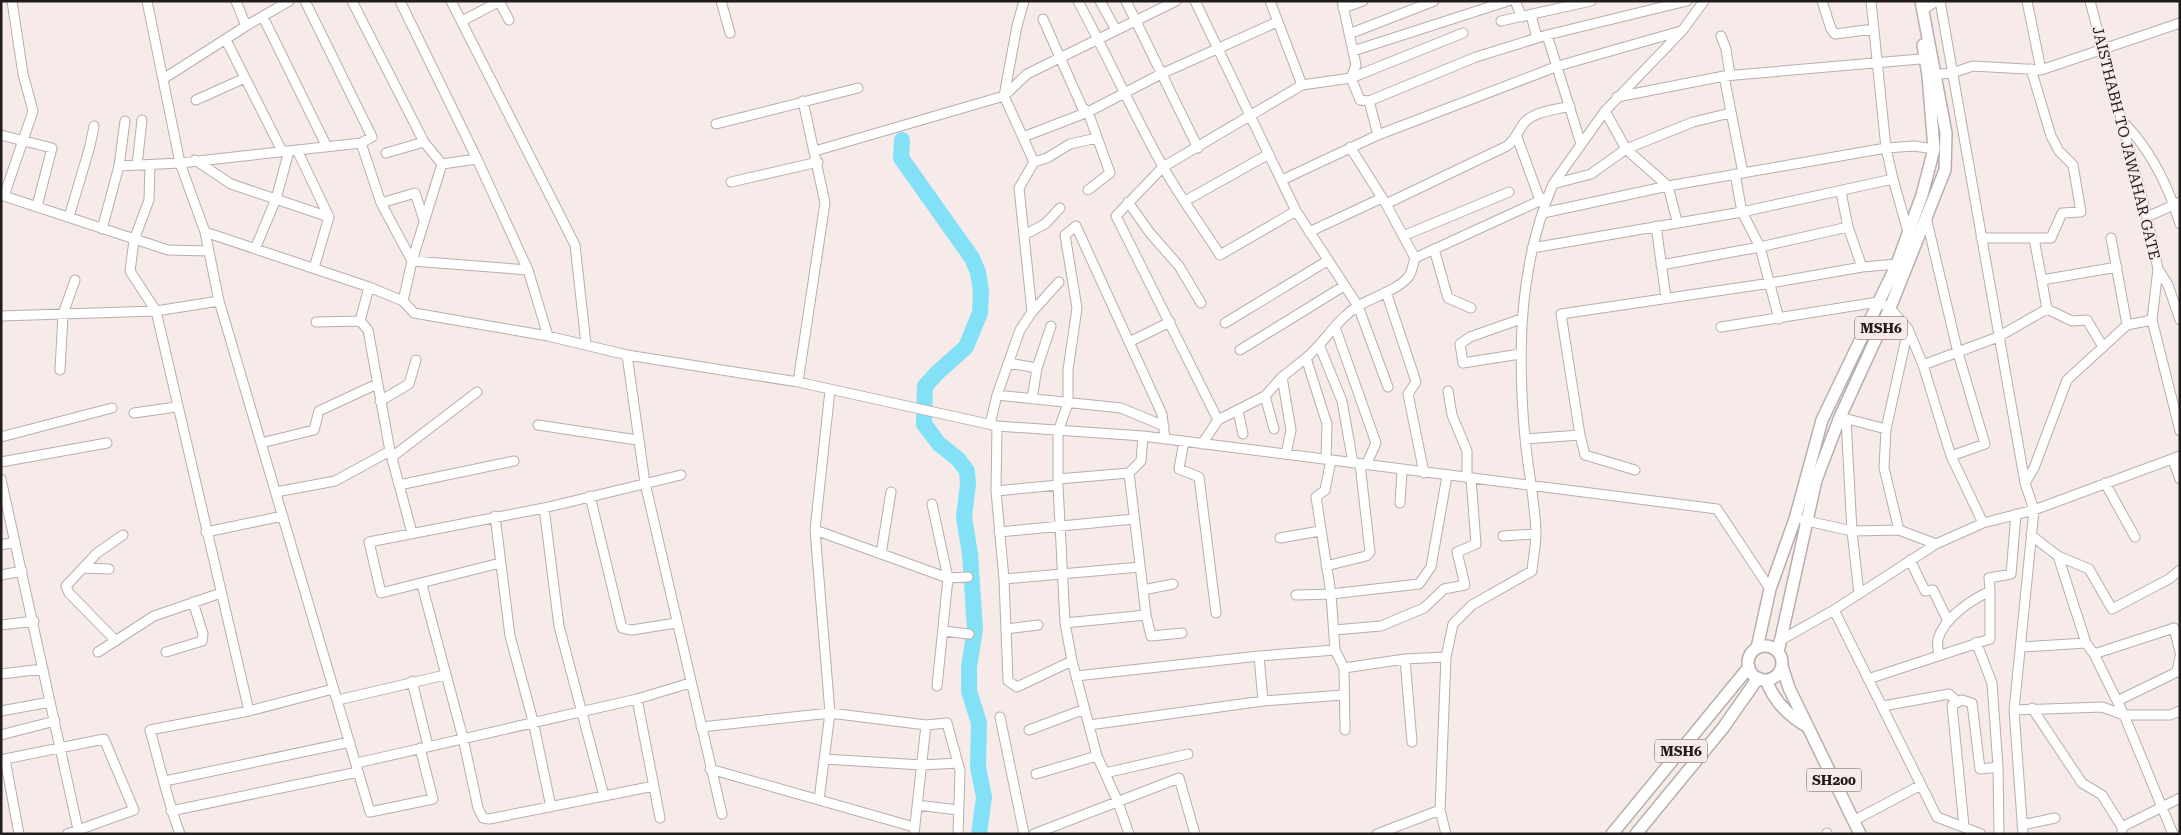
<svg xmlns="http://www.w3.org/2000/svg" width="2181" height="835" font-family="'Roboto Serif',serif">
  <rect width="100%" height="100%" fill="#f6ebe8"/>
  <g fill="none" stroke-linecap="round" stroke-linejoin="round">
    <path stroke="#83e1f7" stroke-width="16" d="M902,140l-1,18 71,100 6,14 3,20 -1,21 -14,34 -29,26 -12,13 -1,38 15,20 19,15 9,12 1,13 -4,33 6,37 5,75 -6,38v24l10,32 -1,44 6,30 -5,37"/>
    <g stroke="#b8aeaa" stroke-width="11">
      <path id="minor" d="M147,1l33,162 25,69 14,69 151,511 63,-13 -13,-51
        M236,1l10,25 43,-25
        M305,1l67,136 -11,6
        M352,1l72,141 18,22 -30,97 -9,40
        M400,1l77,158 51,111 20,66
        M451,1l124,244 11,99
        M499,1l10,19
        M721,1l9,32
        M1078,1c29,54 54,110 84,164 17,31 39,60 58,90l76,-44
        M1100,1l16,29
        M1126,1l72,147
        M1195,1l101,210 62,95 30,81
        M1342,1l14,64 -5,13 9,22 9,1 9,34
        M1515,1l7,16
        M1822,1l9,28 4,5 39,-5
        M1871,1l15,147 7,31 15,53
        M1940,1l85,482 9,27 -20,200 9,124
        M2027,1l14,69
        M2090,1l57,216 11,52 -6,51 28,111
        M1343,8l20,-7
        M1923,10l13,-9
        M1531,15l6,23
        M263,17l64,130
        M1043,19l39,88 6,5 22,61 -22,17
        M462,21l38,-20
        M1501,21l90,-20
        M1349,34l85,-33
        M1547,35l34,109
        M1721,36l5,13 4,26
        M226,40l56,111
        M1353,51l155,-50
        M1929,75l23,-2 21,-7 68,4 139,-47
        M1724,76l19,97
        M163,79l83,-53
        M1302,85l49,-7 112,-45
        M1617,97l107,-21 208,-18
        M196,100l49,-22
        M1369,101l107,-44 71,-22 140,-34
        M1605,111l21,38 42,37 9,35
        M716,124l142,-36
        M2125,124c26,27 44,64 55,100
        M1,135l51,13 -15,58
        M1023,137l65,-25 73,-38 116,-52
        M1517,137l23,63
        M1350,147l36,57 29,54
        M297,150l32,67
        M815,151l189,-55 23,-22 149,-73
        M386,153l38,-11
        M195,160l36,24 98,33 -15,51
        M1034,162l13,-4 23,-14 27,-6
        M442,164l35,-5
        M137,165l5,-45
        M150,165l-1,35 -15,40 -4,31 26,40 93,400
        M119,166l61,-3 181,-20 20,60 31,58 116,9
        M1735,174l7,38 18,35 19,72
        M1282,180l96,-45 180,-69 123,-35
        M731,182l87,-20
        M1553,184l38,-10 35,-25 67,-27 37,-9
        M1841,192l7,35 14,40
        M1,195l167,55 41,1
        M4,196l29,-85 -10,-37 -11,-73
        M1185,201l84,-47
        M1128,202l22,31 29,33 22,37
        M381,203l34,-10 9,27
        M1386,204l121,-58c9,-7 11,-15 17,-23 10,-12 32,-13 46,-17
        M1543,213l125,-27 218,-38 28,-2 20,3
        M69,217l21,-71 4,-20
        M1926,217l32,136 27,91 -34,12
        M2147,217l33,-15
        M1656,226l10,72
        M102,229l17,-63 6,-45
        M205,232l164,55 34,14 11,12 134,23 79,19 171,27 199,44 146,10 574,73 53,80
        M1309,232l73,-34
        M1024,235l21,-11 15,-16
        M1403,236l106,-44
        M1981,238h70l11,-25 19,-1 -8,-47 -14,-14 -8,-15 -20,-67
        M2111,238l16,87
        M1532,248l210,-36 151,-33
        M255,249l21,-50 13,-48
        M1434,249l14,49 23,10
        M1661,265l99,-18 88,-20
        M2158,269l10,16 12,35
        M2042,280l75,-13
        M1386,292l30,90 -8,12 16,79
        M2047,309l25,12 15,-1 16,27
        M1032,312l27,-30
        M1,316l155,-5 63,-10
        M360,321l8,9 22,121 22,82
        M316,322l44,-1 9,-34
        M1225,323l102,-62
        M1335,327l41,116 -10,22
        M1721,327l157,-25 12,6 18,21 15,36 28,91 32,67
        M1129,342l41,-20
        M1320,347l22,54 11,62
        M1240,350l104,-64
        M1520,354l-57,9 -3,-19 10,-7 51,-18
        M627,355l18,128 77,331
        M1009,363l28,5
        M1923,365l75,-28 49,-28 -13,-71
        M60,370l3,-56 12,-34
        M1282,377l9,53 -5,24
        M798,382l27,-179 -22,-102
        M1448,391l4,24 15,36v27
        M997,395l124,13 43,18
        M1265,396l9,33
        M1032,399l5,-31 14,-42
        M380,401l29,-17 7,-24
        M1238,411l5,23
        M134,413l42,-6
        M1840,417l46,12
        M1846,419l6,112 7,63
        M1218,420l-102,-204 47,-49 139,-82 -32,-84
        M990,424l7,-29 23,-65 12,-18 -13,-124 15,-26 -30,-66 13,-70 7,-25
        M538,425l99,15
        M997,426l-1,65 8,88 4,102 9,6 55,-26
        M1580,435l-19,-121 210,-31 91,-16 35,-3
        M1143,436l-2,25 -12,12 17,142 5,21 31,-3
        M1,437l111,-29
        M1525,439l55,-4 5,20 50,15
        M1184,441l-5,28 20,8 17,136
        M261,443l53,-13 5,-19 58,-27
        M1202,444l16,-24 47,-24 17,-19 24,-19
        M392,457l85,-65
        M1326,459l1,-35 -21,-66c19,-16 31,-39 52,-52 13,-8 42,-17 51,-30 3,-4 4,-12 6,-18l133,-61
        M1331,460l-6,30 -9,7 15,97 4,56 9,18 1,62
        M2173,460l7,19
        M1,462l106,-19
        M1,479l78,355
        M1058,479l71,-6
        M2025,483l9,-15 33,-88 60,-55 25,-5
        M2105,483l30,54
        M399,485l115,-24
        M996,491l62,-6
        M276,492l59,-11 55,-30
        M590,496l32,132 10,2 44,-7
        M1400,503l2,-32
        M932,504l16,74 -11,108
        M544,508l15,118 45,170
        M495,516l15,120 23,85 18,86
        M1803,520l49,11 47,-1 37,14
        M815,530l133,48 20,-1
        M1899,530l-15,-62 2,-39 22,-99
        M206,532l77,-16
        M999,532l135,-13
        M2031,535l27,21 28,87 8,11 30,61 49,119
        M1503,536l33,-2
        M1280,538l40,-7
        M1,545l14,-3
        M881,554l10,-62
        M2058,556l31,13 23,40 57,-30 11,-9
        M1910,560l15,31 8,-1 15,31
        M500,563l-119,30 -12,-51 175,-34 137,-33
        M1326,566l40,-10 4,-4 -10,-88
        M83,568l26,1
        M1,575l21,-4
        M1004,579l136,-12
        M422,585l41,153 15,70 5,10 6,1 165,-33
        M1143,590l30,-6
        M1296,595l35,-1 88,-10 12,-17 16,-91
        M1834,610l103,207 44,17
        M1065,623l81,-8
        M1,625l33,-4
        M1006,629l32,-4
        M1334,630l47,-4 43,-18 20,-19 21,-4 -8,-33 19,-8 -5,-66
        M943,631l26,3
        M116,641l-47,-48 -3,-7 31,-33 26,-18
        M1779,641l55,-31 102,-66 47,-21 51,-13 146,-54
        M1976,642l16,41 6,84 1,67
        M2022,647l64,-4
        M98,652l56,-36 67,-23
        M166,652l36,-11 1,-7 -10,-32
        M2094,654l80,-26 6,24
        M1939,655c-1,-5 -2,-12 -1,-16 6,-21 33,-39 52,-48l-1,-13 22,-4 5,-60
        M1259,656l4,45
        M1405,659l7,83
        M1344,668l61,-9 41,-2
        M1,674l42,-5
        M1076,676l183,-20 76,-6
        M1868,679l122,-40v-48
        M412,681l16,65
        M637,699l23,119
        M338,700l107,-25
        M2117,701l60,-29 3,-15
        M1883,706l66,-12 9,8
        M2032,708l50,75 20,12 20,32v7
        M2014,710l88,-3 22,8h46l10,-4
        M1,711l49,-9
        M1000,717l24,117
        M1089,725l174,-24 80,-6
        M701,727l129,-14 96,12 21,-2 13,48 -2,63
        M1029,730l56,-21
        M1,735l54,-14
        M824,759l98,6 36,-2
        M357,763l280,-64 53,-16
        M710,769l204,58
        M1105,773l83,-19
        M1036,774l61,-18
        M165,781l185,-39
        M819,800l11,-87 -15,-183 15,-140
        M917,805l41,5
        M171,811l187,-39
        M1853,821l68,-36
        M2022,825l33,-7
        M1964,826l-12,-121 10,-5 10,3 8,66 18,-2
        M2122,827l58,-29
        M19,834l-14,-75 99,-20 30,71 -67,24
        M180,834c-13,-34 -20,-69 -30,-104l99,-19 84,-22
        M914,834l12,-109
        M1034,834l145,-56 16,56
        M1129,834l-11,-32 -21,-46 -25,-95 -7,-38 -7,-138v-53l10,-29v-33l9,-62 -12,-73 11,-9 86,188 3,25
        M1377,834l63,-24
        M1446,834l-6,-24 6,-153 7,-33 19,-19 60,-34c1,-13 4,-26 4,-38 -1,-32 -8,-63 -11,-95 -8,-86 -6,-173 28,-254l52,-73 77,-80 22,-30
        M1827,834v-1"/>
    </g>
    <g stroke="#b8aeaa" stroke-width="14">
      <path id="major" d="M1748 663a17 17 0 1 1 34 0a17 17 0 1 1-34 0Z
        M1757,648l13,-59 25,-70 27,-99 75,-156 25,-69 12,-46 -6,-74 -5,-30
        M1778,652l38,-172 24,-63 50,-109 55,-138 1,-37 -25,-132
        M1782,666l7,22 71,146
        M1766,680c8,21 22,36 42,47
        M1612,834l137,-167
        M1636,834l87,-106 35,-50"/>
    </g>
    <use href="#minor" stroke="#fff" stroke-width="9"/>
    <use href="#major" stroke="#fff" stroke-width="11"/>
  </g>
  <g text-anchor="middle" stroke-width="4" stroke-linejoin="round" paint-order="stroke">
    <g fill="#f6ebe8" stroke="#605a58" stroke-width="1">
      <rect x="1855" y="316.5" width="52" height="23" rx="4"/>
      <rect x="1655" y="739.5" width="52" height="23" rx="4"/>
      <rect x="1806.5" y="768.5" width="55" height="23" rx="4"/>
    </g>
    <g font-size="14" font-weight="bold" fill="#201c1b">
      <text x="1881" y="333">MSH6</text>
      <text x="1681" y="756">MSH6</text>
      <text x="1834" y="785">SH200</text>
    </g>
    <g font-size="15" fill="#201c1b" stroke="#f6ebe8">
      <text transform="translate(2126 143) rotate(76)" y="5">JAISTHABH TO JAWAHAR GATE</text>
    </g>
  </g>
  <rect width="2181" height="835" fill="none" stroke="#201c1b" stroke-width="5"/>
</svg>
